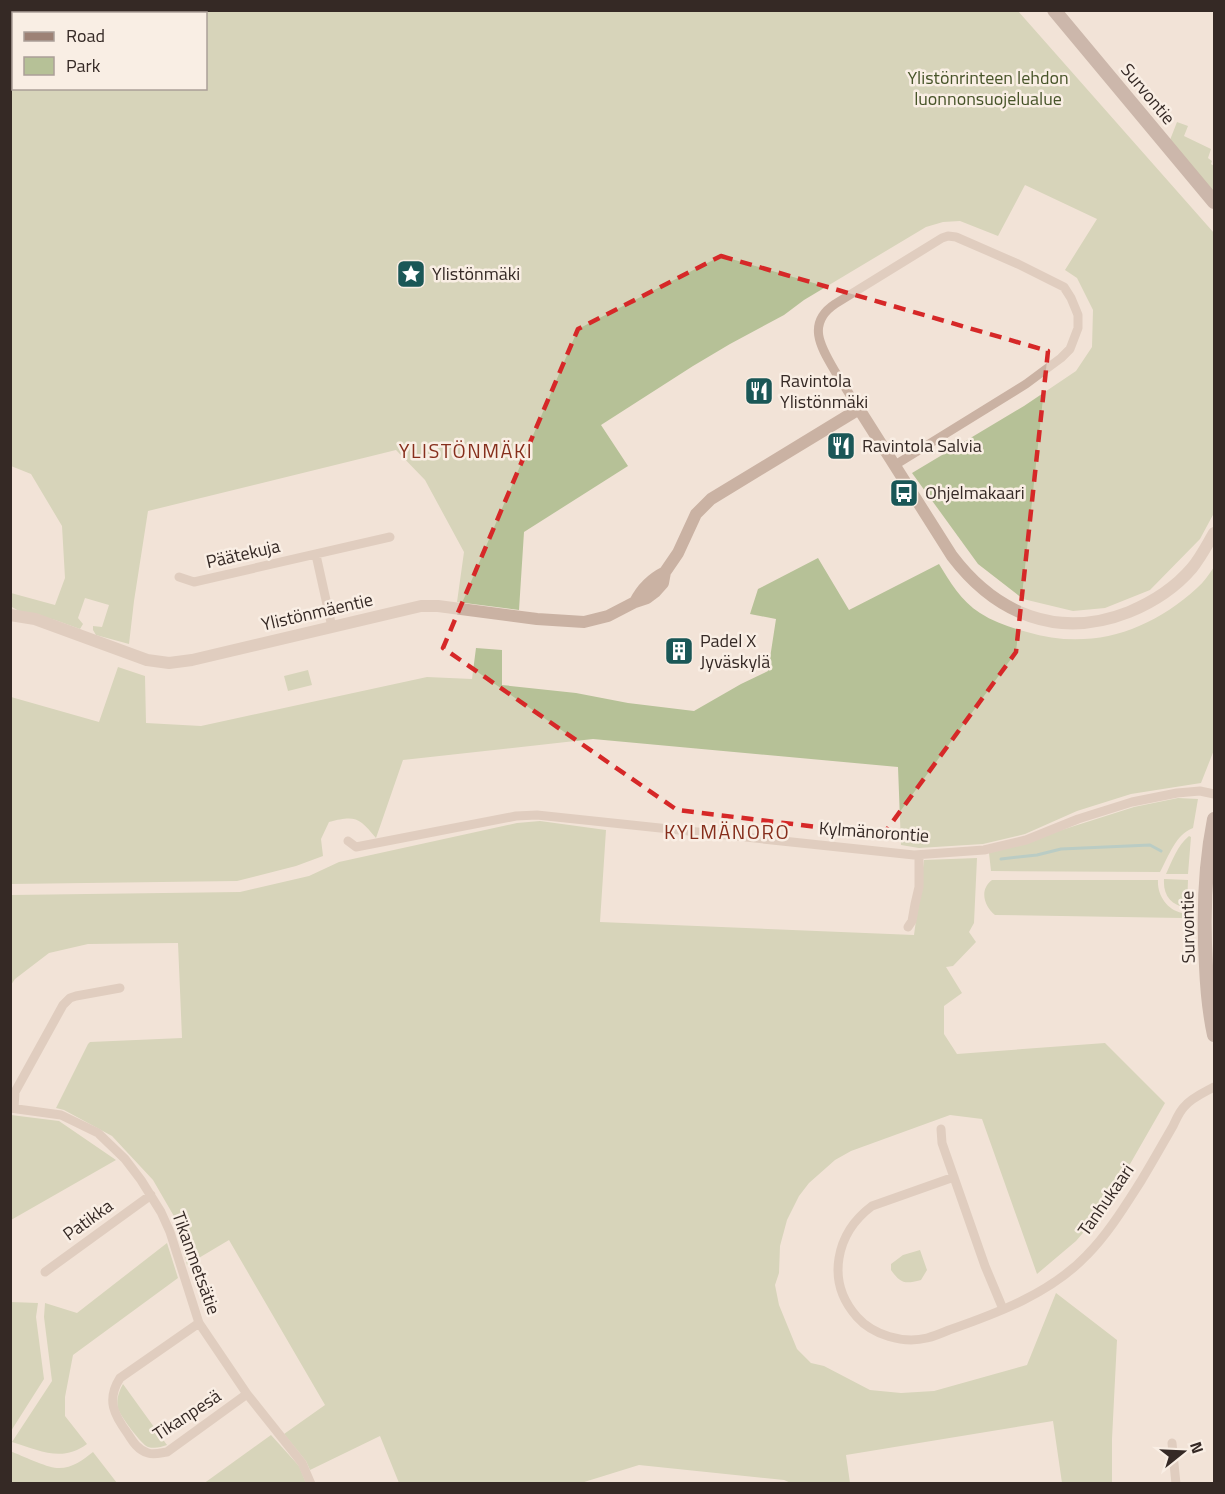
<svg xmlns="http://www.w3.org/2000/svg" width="1225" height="1494" font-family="'Titillium Web',sans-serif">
  <rect width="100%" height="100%" fill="#f2e3d7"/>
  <path fill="#b6c197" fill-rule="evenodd" d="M10,11h1008l196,222v280l-14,26 -50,51 -45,18 -32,3 -50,-12 -45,-35 -66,-91 112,-67 52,-35 16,-24 1,-37 -16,-32 -12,-8 32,-51 -72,-34 -27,51 -38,-15 -17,1 -17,5 -122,73 -20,15 -54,29 -37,22 -92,59 27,41 -104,66 -5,78 -62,-8 7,-50 -39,-72 -29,-30 -248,61 -14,90 -5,43 -33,-9 -3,-5v-4l9,1 7,-22 -24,-7 -7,20 5,6 -3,5 -25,-9 -36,-9 -7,-4 -1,-3v-11l44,12 10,-27 -3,-52 -31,-52 -20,-8zM14,14h192v74h-192z
    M1177,122l11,4 -4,10 27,13 -3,9 4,3 -1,3 3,2v29l-44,-55z
    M818,558l31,52 90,-46c11,18 22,37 41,49 14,9 31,15 47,19 63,19 122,0 170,-44 7,-6 12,-14 17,-21v183l-13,33 -70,11 -54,17 -52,23 -42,10 -64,4 -18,-3 -3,-78 -305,-28 -190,21 -27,78c-17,-20 -20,-23 -47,-16l-8,17 2,17 -27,10 -59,15 -226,3v-187l88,25 19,-55 27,9 1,47 55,3 226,-49 45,2 4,-31 26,2v35l74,8 52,10 66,8 47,-27 27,-13 8,-52 -26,-5 8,-25z
    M308,670l4,15 -24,6 -4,-15z
    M1178,798l20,1 -5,29c-18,7 -24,28 -33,44l-169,-1 -2,-18 145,-46z
    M540,821l66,9 -6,92 314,13 10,-75 53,-2 -3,65 -5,9 7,10 -23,24 -7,1 16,26 -18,13v28l13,20 148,-11 60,60 -59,103 -30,35 -39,33 -55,-155 -32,-4 -99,36 -16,9 -26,23 -10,13 -12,24 -7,26 -1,27 -4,12 4,20 18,44 14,14 13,3 46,24 31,3 33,-2 93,-26 29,-72 61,47 -5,99v44h-50l-9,-62 -207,34 4,28h-59l-7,-3 -145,-15 -58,18h-182l-19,-47 -70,34 -4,-9 -22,-27 41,-29 -96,-165 -42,25 -12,-47 -22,-38 -41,-44 -48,-26 -8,-2 32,-64 2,-2 92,-4 -4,-95 -90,1 -39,9 -34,26 -4,6v-90l229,-3 69,-16 30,-14 178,-39z
    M1189,836l2,1 -3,37h-22c6,-13 11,-28 23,-38z
    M1164,879l24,1 -1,28c-16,-3 -24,-12 -23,-29z
    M992,880h166c-1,15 9,30 24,33v5l-187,-3c-11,-9 -16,-25 -3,-35z
    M11,1115l48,6 57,39 -105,60v2z
    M167,1243l11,35 -105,77 -8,42v19l22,28c-25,19 -48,6 -75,-2l40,-61 -8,-64 1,-14 32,10z
    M920,1250l7,20 -6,10c-16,4 -20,4 -30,-10v-6l12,-9z
    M11,1302l27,1 -2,14 8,62 -33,52z
    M123,1384l44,61c-6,2 -12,4 -19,2 -6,-2 -26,-29 -29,-36 -4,-9 0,-20 4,-27z
    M271,1435l28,31 7,17 -103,1z
    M10,1451c13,5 35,16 47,17 14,1 26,-8 36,-16l24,31h-106z"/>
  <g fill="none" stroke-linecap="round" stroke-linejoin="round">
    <path stroke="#76afae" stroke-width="3" d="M169,10l1,4
      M1001,859l36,-4 24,-6 89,-4 11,6"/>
    <path stroke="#cab2a3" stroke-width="9" d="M859,409c-8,-12 -15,-24 -23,-36 -14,-24 -31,-49 -1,-69l107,-66 6,-2 8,1 62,27 46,23 7,11 5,12 2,5v13l-8,21 -9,9 -35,26 -131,81
      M316,555l16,72
      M179,577l15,5 196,-45
      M348,841l8,6 160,-31 21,-1 377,40 70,-5 42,-10 52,-21 54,-17 45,-9 23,-2 14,3
      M908,927l4,-6 3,-17 4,-17v-32
      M10,1108l51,7 37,18 27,26 16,21 20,32 9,20 29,91 48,71 55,69 9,21
      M14,1108l1,-16 48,-87 7,-7 6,-2 44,-8
      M941,1129l1,14 43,123 18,43
      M954,1177l-82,29c-36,27 -47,75 -15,111 16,18 46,27 70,21 8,-2 15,-5 22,-8 49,-17 102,-37 138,-75 21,-21 38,-49 54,-74 11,-18 21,-36 32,-55 3,-6 6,-14 11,-19 7,-9 21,-15 30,-20
      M45,1272l106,-77
      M199,1323l-79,55c-14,22 -6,37 8,56 5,8 10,16 20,19 6,2 12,0 19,-1l80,-58
      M1172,1443l4,41"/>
    <path stroke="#cab2a3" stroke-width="12" d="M635,602c7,-14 16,-23 30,-30
      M10,615l25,4 112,41 22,3 23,-3 229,-54h17l99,13 47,3 24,-6 27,-14 12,-4 8,-6 8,-9 2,-11 13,-19 18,-39 15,-15 148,-90 93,147c44,58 106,84 177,56 24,-10 46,-24 63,-44 9,-11 15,-23 22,-35"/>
    <path stroke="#9d8175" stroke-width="14" d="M1054,10l160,192
      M1214,819c-10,50 -11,96 -8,147 1,23 3,46 8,69"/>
  </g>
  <path d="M0 0H1225V1494H0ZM721,256l327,95 -32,301 -133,183 -206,-25 -234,-162 135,-319z" fill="#f2e3d7" fill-opacity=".55" fill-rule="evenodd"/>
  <path fill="none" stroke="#d62828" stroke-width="4.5" stroke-dasharray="12 8" stroke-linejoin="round" d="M721,256l327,95 -32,301 -133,183 -206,-25 -234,-162 135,-319z"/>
  <defs>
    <g id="sight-square" transform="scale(1.5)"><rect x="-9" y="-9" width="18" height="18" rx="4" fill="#1a5757" stroke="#f9eee4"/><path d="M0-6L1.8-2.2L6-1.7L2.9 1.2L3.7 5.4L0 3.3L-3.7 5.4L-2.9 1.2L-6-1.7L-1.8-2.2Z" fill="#fff"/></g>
    <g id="restaurant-square" transform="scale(1.5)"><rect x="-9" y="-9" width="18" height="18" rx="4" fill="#1a5757" stroke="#f9eee4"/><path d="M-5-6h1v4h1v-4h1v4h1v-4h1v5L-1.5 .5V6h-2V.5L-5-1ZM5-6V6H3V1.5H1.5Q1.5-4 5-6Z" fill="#fff"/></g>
    <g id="bus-square" transform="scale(1.5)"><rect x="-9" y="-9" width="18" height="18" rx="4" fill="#1a5757" stroke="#f9eee4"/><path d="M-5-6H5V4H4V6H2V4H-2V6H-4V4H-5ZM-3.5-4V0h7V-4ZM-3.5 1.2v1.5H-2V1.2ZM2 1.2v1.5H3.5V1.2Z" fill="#fff"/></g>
    <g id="building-square" transform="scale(1.5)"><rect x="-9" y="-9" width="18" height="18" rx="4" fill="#1a5757" stroke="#f9eee4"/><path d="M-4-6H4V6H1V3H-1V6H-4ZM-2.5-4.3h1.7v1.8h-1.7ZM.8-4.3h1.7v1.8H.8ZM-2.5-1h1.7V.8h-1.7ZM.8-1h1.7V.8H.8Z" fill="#fff"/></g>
  </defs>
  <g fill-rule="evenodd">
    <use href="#sight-square" x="411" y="274"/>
    <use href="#restaurant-square" x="759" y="391"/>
    <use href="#restaurant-square" x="841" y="446"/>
    <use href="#bus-square" x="904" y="493"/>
    <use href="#building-square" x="679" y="651"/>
  </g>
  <g text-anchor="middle" stroke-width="5" stroke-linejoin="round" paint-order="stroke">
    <g font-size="18" fill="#475429" stroke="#f9eee4">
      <text x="988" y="84">Ylistönrinteen lehdon<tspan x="988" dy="21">luonnonsuojelualue</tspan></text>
    </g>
    <g font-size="18" fill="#352925" stroke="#f9eee4">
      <text transform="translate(1148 94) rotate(50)" y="6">Survontie</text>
      <text transform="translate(243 554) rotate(-13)" y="6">Päätekuja</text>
      <text transform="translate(317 612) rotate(-13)" y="6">Ylistönmäentie</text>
      <text transform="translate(874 832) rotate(4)" y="6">Kylmänorontie</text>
      <text transform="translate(1188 927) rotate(-91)" y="6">Survontie</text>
      <text transform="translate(1106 1200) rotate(-55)" y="6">Tanhukaari</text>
      <text transform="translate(88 1220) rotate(-36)" y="6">Patikka</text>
      <text transform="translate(196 1263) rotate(70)" y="6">Tikanmetsätie</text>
      <text transform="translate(187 1415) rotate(-33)" y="6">Tikanpesä</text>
    </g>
    <g font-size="18" fill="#352925" stroke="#f9eee4" text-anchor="start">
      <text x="432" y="280">Ylistönmäki</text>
      <text x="780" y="387">Ravintola<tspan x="780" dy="21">Ylistönmäki</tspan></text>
      <text x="862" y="452">Ravintola Salvia</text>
      <text x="925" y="499">Ohjelmakaari</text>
      <text x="700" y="647">Padel X<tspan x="700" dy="21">Jyväskylä</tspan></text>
    </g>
    <g font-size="20" letter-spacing="1.5" fill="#862e1c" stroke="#f9eee4">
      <text x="466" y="458">YLISTÖNMÄKI</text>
      <text x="727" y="839">KYLMÄNORO</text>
    </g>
  </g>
  <rect width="1225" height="1494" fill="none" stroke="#352925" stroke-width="24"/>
  <rect x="12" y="12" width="195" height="78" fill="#f9eee4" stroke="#ab9f98" stroke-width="1.5"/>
  <rect x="24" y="32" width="30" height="9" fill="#9d8175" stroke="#ab9f98" stroke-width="1.5"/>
  <text x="66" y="42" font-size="18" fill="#352925">Road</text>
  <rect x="24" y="57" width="30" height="18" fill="#b6c197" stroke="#ab9f98" stroke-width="1.5"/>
  <text x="66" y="72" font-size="18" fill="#352925">Park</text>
  <g transform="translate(1183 1452) rotate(72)" stroke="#f9eee4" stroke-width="4.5" paint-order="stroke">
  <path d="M0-4.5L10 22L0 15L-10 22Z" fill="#352925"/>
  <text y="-9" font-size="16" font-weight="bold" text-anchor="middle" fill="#352925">N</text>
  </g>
</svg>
